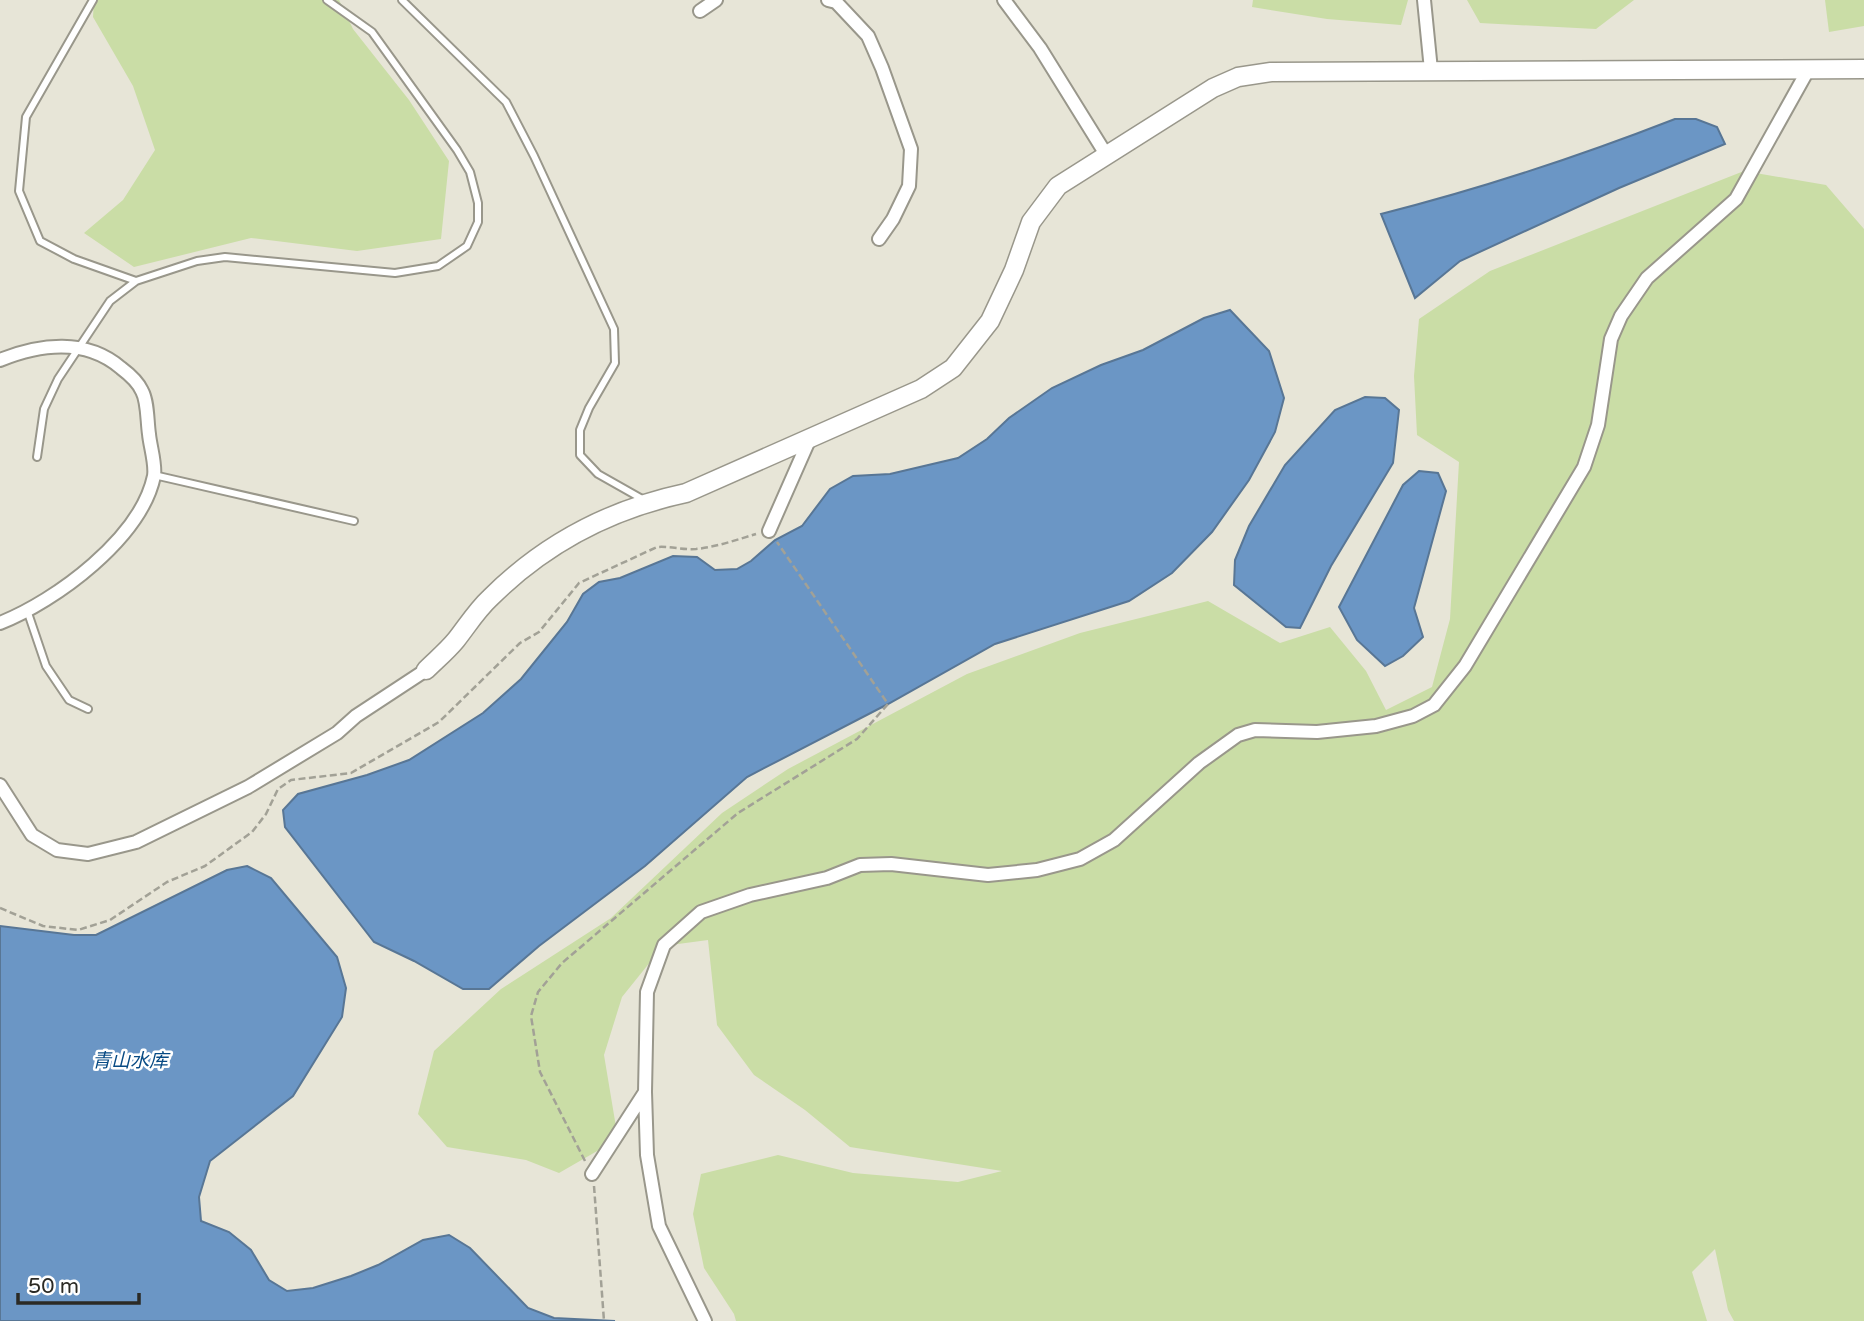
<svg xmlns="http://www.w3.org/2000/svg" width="1864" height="1321" font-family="'Varela Round','Noto Sans SC',sans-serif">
  <rect width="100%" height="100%" fill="#e7e5d7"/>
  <path fill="#cadda6" d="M94,0h245l14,29 56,71 40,61 -8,78 -84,12 -106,-13 -117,29 -50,-34 39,-33 32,-50 -22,-64 -40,-69z
    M1253,0h155l-7,25 -74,-6 -75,-12z
    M1467,0h167l-38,29 -116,-6z
    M1825,0h39v26l-35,6z
    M1744,171l82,14 38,44v1092h-130l-6,-11 -13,-61 -23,23 15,49h-971l-2,-7 -30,-46 -11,-54 8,-40 77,-19 75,18 105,9 44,-11 -152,-24 -45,-37 -51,-35 -37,-50 -9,-85 -45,6 -41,51 -18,58 14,84 -59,34 -33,-13 -79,-13 -29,-33 16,-63 67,-62 110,-71 111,-105 66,-44 179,-95 113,-41 128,-32 72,42 50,-16 36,44 20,39 46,-23 18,-68 9,-157 -42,-27 -3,-59 5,-57 71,-48z"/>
  <path fill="#6b96c5" stroke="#587695" stroke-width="2" d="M1675,119h21l21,8 8,17 -106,44 -159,73 -45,37 -34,-84c99,-25 199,-58 294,-95z
    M1230,310l39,41 15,47 -9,34 -26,48 -37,52 -40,41 -43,28 -134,43 -107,60 -141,73 -102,89 -106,80 -50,43h-26l-49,-28 -40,-19 -89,-115 -2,-17 15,-16 69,-19 42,-15 74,-47 38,-34 46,-57 16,-28 16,-12 21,-4 53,-22 24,1 18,13 22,-1 14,-8 24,-21 27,-14 28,-37 23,-13 37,-2 68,-16 29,-19 22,-21 43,-30 49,-23 42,-15 61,-32z
    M1365,397l20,1 14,12 -6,53 -62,103 -31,62 -14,-1 -52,-42 1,-25 14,-34 36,-61 50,-55z
    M1419,471l19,2 8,18 -32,117 9,29 -20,19 -18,10 -28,-26 -18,-33 64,-122z
    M247,866l24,12 66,79 9,31 -4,29 -49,79 -83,65 -11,36 2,24 28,11 22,18 18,30 18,11 26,-3 38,-12 27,-11 45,-25 26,-5 21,13 58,60 26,10 61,3h-615v-395l74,9h22l131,-65z"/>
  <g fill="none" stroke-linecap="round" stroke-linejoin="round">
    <g stroke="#99978b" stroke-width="10">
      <path id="lane" d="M93,0l-67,117 -7,74 21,50 34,18 62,22
        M402,0l104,102 28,54 80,173 1,34 -26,45 -9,22v25l18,19 46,26
        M37,457l7,-48 14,-30 52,-78 26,-20 61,-20 28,-4 170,16 43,-7 29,-20 11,-24v-19l-8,-31 -13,-22 -85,-118 -45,-32
        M154,475l200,46
        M27,610l19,56 23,34 19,9"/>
    </g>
    <g stroke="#99978b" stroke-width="16">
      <path id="street" d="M828,0l8,2 32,34 14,32 29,81 -2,37 -16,33 -14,20
        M1004,0l36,48 67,108
        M1424,0l7,70
        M700,11l16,-11
        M0,360c40,-16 86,-22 121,8 8,6 17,14 21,23 6,11 5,30 7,43 1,12 7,30 5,42 -13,62 -98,125 -154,147
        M769,531l41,-93
        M0,785l32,50 25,15 31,4 48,-12 112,-55 89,-54 19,-17 70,-46
        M592,1174l53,-82
        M705,1321l-46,-95 -12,-71 -2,-63 2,-100 17,-47 37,-33 49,-17 77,-17 33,-13 31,-1 97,11 49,-5 43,-11 34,-19 85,-77 39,-28 17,-5 62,2 59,-6 37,-10 21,-11 31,-39 119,-199 14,-42 13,-86 10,-23 26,-38 89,-79 72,-129"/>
    </g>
    <g stroke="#99978b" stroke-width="21">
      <path id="secondary" d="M426,670c10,-10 21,-19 30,-30 11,-14 21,-30 34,-42 54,-54 121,-89 196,-105l235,-104 32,-21 37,-47 24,-51 17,-48 27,-36 155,-98 25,-11 33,-5 593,-3"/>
    </g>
    <path stroke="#a2a196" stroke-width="2.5" stroke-dasharray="7 3.5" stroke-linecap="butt" d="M0,908l43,18 35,4 32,-10 57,-38 38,-16 47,-34 14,-18 12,-25 13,-9 60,-7 88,-51 81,-79 19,-11 40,-49 78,-36c13,-1 26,3 39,2 20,-2 40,-9 60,-15
      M585,1161l-45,-89 -9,-56 7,-24 24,-29 176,-150 119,-74 31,-35 -111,-162
      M594,1186l10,135"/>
    <use href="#lane" stroke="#fff" stroke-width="6"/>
    <use href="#street" stroke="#fff" stroke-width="12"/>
    <use href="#secondary" stroke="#fff" stroke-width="18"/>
  </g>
  <g text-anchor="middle" stroke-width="5" stroke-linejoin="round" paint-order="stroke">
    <g font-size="19" font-style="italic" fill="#074a84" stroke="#fff">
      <text x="130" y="1067">青山水库</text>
    </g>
  </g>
  <path d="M18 1293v10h121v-10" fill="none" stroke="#2b2a25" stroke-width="3.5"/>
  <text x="28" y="1293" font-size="21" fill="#2b2a25" stroke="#ffffff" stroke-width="5" paint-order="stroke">50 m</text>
</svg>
